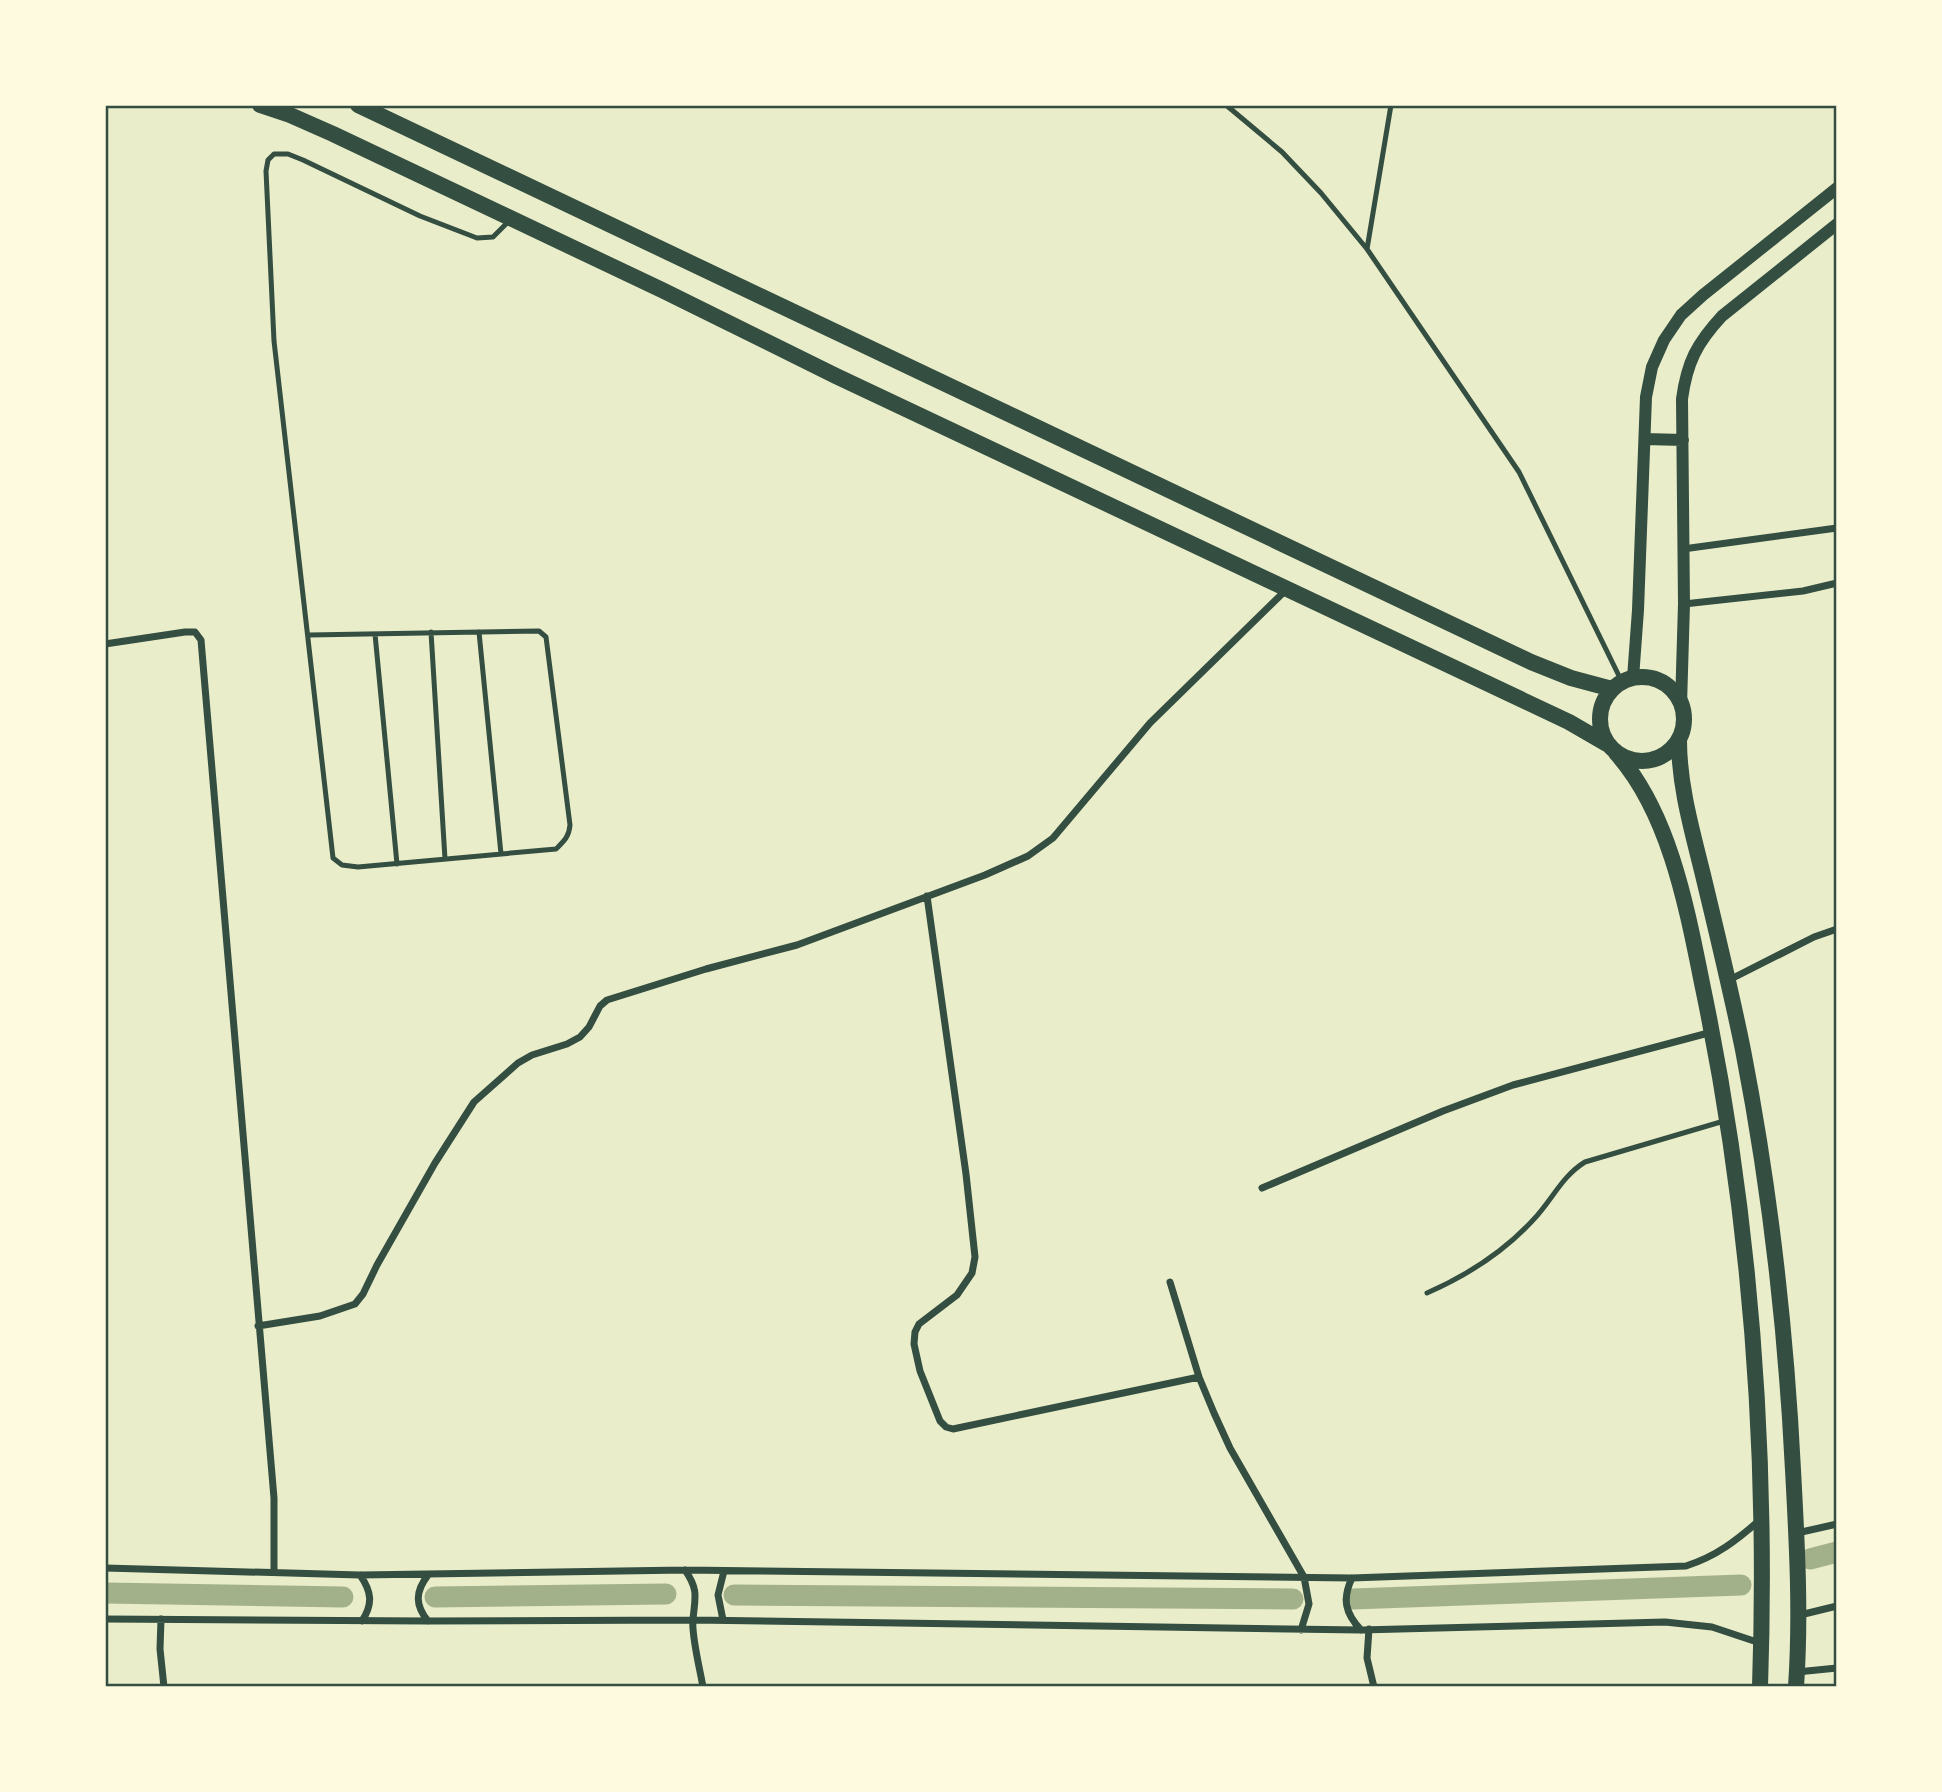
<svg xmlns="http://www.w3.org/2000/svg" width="1942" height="1792" font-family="Karla,sans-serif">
  <rect width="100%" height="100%" fill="#e9edc9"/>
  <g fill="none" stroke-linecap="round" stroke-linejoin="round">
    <path stroke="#a3b18a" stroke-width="21" d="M1810,1559l27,-7
      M105,1593l238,4
      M734,1595l559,4
      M435,1597l231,-3
      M1353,1599l388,-14"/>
    <path stroke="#344e41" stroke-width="5" d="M1226,105l56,47 39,41 46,56 152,223 103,210
      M1367,249l24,-144
      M431,632l14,227
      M479,632l22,222
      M375,634l22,230
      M309,635l230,-4 7,6 24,188c-1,12 -6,16 -14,24l-198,18 -16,-2 -9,-7 -59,-517 -8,-170 2,-11 6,-6h14l15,6 117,56 57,22 16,-1 16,-16
      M1427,1293c41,-18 77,-41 107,-74 18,-19 28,-43 51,-57l139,-41"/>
    <path stroke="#344e41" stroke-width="7" d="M1683,549l154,-21
      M1684,604l119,-13 34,-8
      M105,644l80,-12h10l6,8 73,858v74
      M927,896l39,278 9,83 -3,16 -15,22 -38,29 -4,8 -1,12 6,27 20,50 6,6 7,2 246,-52
      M1729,980l85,-43 23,-8
      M1262,1188l181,-77 70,-26 199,-53
      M1170,1282l29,95 15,36 16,35 74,129 5,27 -8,26
      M258,1326l62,-10 35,-12 8,-10 14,-29 58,-102 39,-61 44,-39 14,-8 35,-11 13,-7 9,-10 11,-21 7,-6 99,-31 91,-24 188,-70 43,-19 25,-18 97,-115 136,-133
      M1797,1533l40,-9
      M105,1568l255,7 325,-5 667,8 334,-12c31,-10 51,-26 75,-47
      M685,1570c14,20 10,28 8,49 -2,16 7,50 10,68
      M360,1575c12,17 13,29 2,46
      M428,1575c-13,17 -13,30 0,46
      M1352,1578c-10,21 -7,35 9,52
      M1800,1615l37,-9
      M105,1619l323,2 265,-1 668,10 304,-8 47,5 48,16
      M161,1619l-1,30 4,38
      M723,1620l-5,-25 6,-24
      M1369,1629l-2,29 7,29
      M1797,1672l40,-4"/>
    <path stroke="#344e41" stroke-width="12" d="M1645,439l38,1
      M1633,678l5,-68 8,-213 6,-30 12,-27 17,-25 22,-20 134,-107
      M1681,705l3,-101 -2,-205c5,-37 15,-56 40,-83l115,-92"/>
    <path stroke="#344e41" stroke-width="16" d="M260,105l30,10 43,19 329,156 174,86 733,346 38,22
      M358,105l1173,557 40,16 41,11
      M1600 719a42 42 0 1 1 84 0a42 42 0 1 1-84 0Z
      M1679,740c0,46 13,90 24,135 14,58 28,116 40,175 27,139 43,279 50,420 4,73 8,145 3,217
      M1616,753c54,60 71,156 87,235 48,230 65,464 57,699"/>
  </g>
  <rect width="1942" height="1792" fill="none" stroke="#fefae0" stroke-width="214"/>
  <rect x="107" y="107" width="1728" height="1578" fill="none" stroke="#344e41" stroke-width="2.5"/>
</svg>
